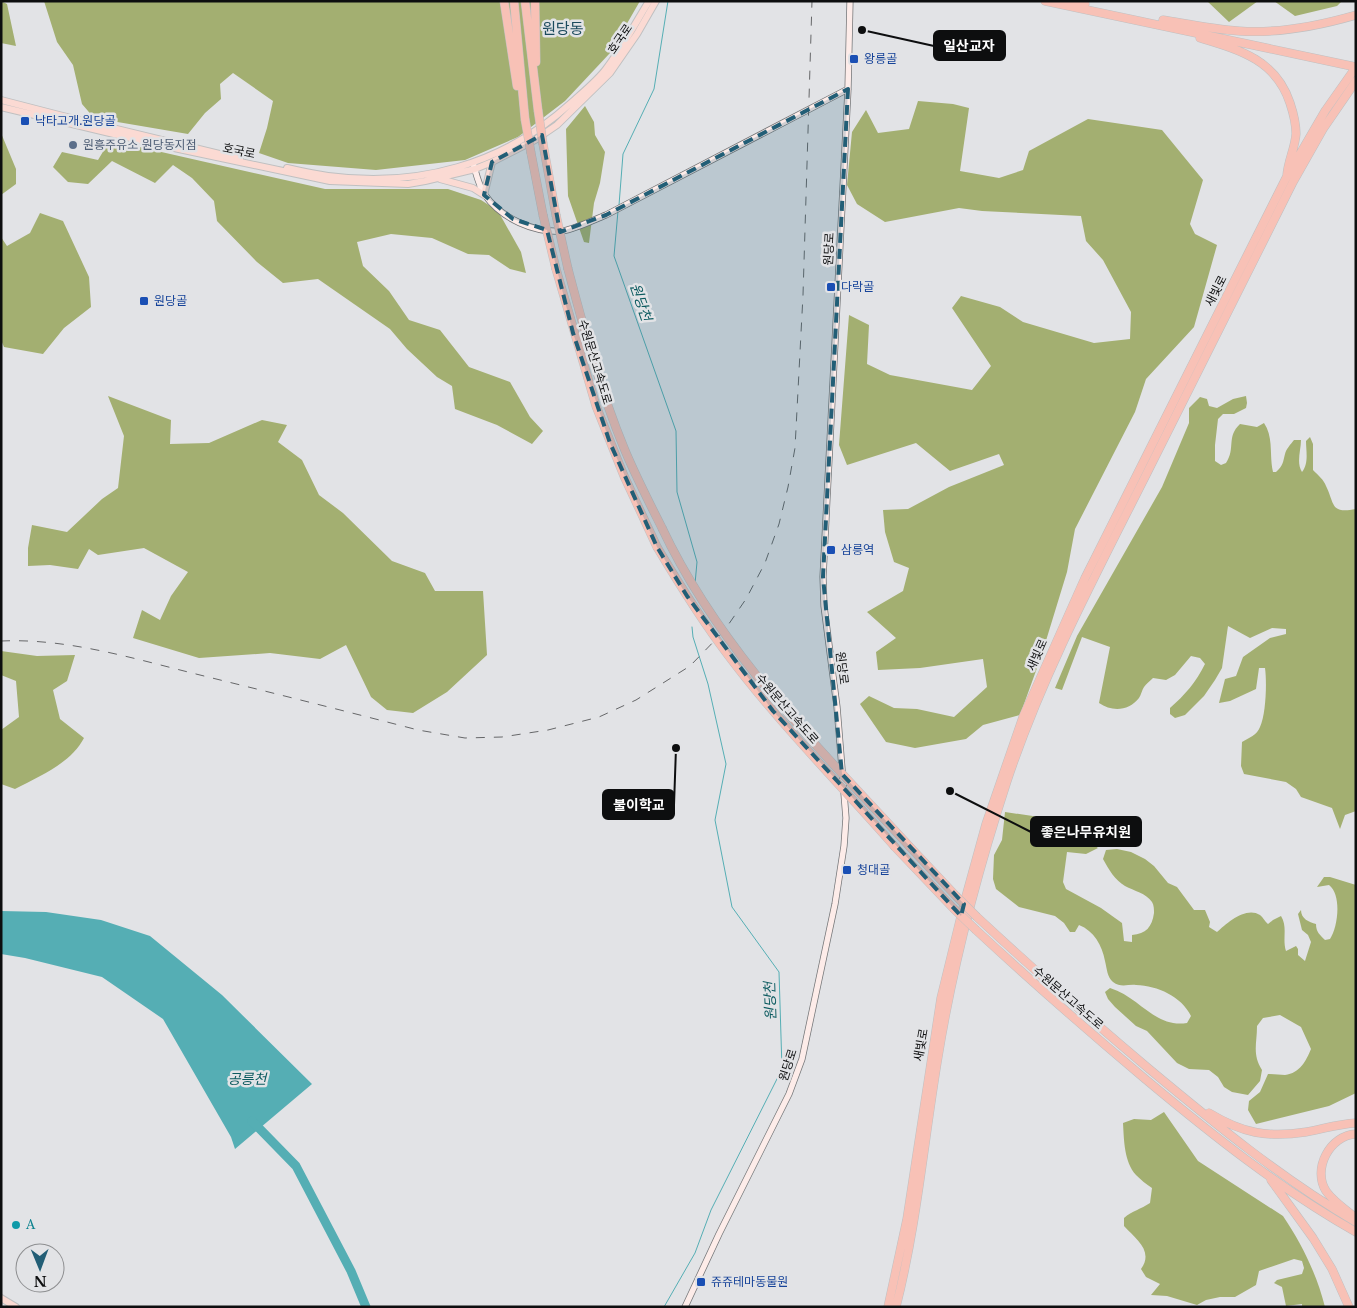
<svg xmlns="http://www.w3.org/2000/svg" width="1357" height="1308" font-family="'Libre Baskerville','Noto Sans KR',serif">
  <rect width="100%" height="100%" fill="#e2e3e6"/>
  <path fill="#a3af71" d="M1,1l6,3 9,42 -15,-3z
    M44,1h596l-30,52 -45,48 -47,36 -53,23 -89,10 -88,-7 -29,-10 8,-25 6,-27 -40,-28 -13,11 1,15 -16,14 -17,21 -94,-16 -12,-14 -9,-39 -16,-23z
    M1207,1h51l-29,21z
    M1274,1h68l-5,5 -42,10z
    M918,101l35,3 16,4 -9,63 39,7 24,-8 6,-19 59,-32 74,11 41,50 -13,44 5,10 22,11 -23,82 -48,52 -11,33 -60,117 -8,43 -26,85 -21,58 -37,10 -17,14 -51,9 -29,-6 -26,-38 9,-8 25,12 23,1 37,8 33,-30 -4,-28 -63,9 -42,2 -2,-18 20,-14 -29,-26 36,-21 6,-23 -15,-6 -9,-30 -2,-22 25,-1 41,-22 55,-22 -5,-11 -49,17 -34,-28 -69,22 -8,-20 10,-130 20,10 -2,39 23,11 82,15 19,-24 -39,-58 9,-12 39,11 23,15 71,21 36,-4 1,-27 -28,-52 -17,-19 -5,-25 -99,-5 -23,-3 -74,14 -28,-18 -10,-19 5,-53 14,-22 12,23 31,-4z
    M585,106l9,16 1,13 10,17 -5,31 -6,20 -5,40 -5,-1 -16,-46 -2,-67z
    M1,133l15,36v15l-15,11z
    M113,141l212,48h123l33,11 17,11 23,41 5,21 -16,-4 -21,-14 -21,-1 -36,-16 -41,-4 -34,8 6,24 26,25 20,29 31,10 29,37 41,15 20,35 13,14 -11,13 -35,-19 -42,-16 -3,-23 -15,-9 -30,-28 -17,-20 -72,-50 -35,4 -26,-21 -40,-41 -3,-20 -22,-23 -19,-13 -18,18 -43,-22 -24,23 -20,-2 -15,-15 9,-15 36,8 9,-15z
    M40,213l23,8 26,56 2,30 -27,21 -21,26 -39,-7 -3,-7v-103l6,9 23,-13z
    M108,396l63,24 -1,24 39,-1 53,-23 25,5 -9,17 24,18 17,35 24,18 49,48 33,12 10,18h48l4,64 -40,37 -34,21 -26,-3 -16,-13 -25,-52 -26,14 -50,-6 -71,5 -66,-20 9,-28 18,10 11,-24 17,-24 -44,-24 -46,7 -9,-6 -11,20 -28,-4 -22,1v-18l4,-23 35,7 35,-33 16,-11 6,-52z
    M1246,396l1,7 -1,5 -12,6h-11l-5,5 -3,26v16l6,4 5,-2c10,-15 0,-26 14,-39l17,3 7,-4c10,15 5,32 9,49h3c7,-6 7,-10 9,-18 1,-5 6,-10 9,-14h7c0,10 -5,23 1,32 7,-9 4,-21 4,-31l4,-4 3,7v26c5,5 11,10 13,16 9,18 4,28 30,23v302l-11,4 -5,14 -8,-21 -31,-11 -5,-8 -10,-7 -42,-8 -3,-8 1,-24c7,-4 15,-7 18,-15 6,-13 7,-45 5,-59h-6l-3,21 -26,12 -11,2 6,-24 11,-3 7,-19 27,-19 16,-4v-5l-14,-1 -22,10 -22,-12 -6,42 -7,12 -11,16 -19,19 -10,3 -5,-4v-6c15,-13 26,-26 35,-44l-5,-6 -9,-2 -16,19 -9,5 -13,-2c-3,3 -7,6 -9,9 -2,3 -3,8 -5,11 -10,13 -27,14 -40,5l11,-56 -28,-10 -20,53 -7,-2 22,-52 85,-149 27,-64v-15l11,-11 7,2 2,7 8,2 16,-9z
    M1,651l36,5 38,-1 -8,26 -14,9 7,29 24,19c-13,25 -44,38 -69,51l-14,-5v-54l18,-13 -3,-36 -15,-6z
    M1005,812l41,6 17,11 12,-2 7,-6 7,7 2,15 7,5 -12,6 -19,-2 -4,30 3,7 35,19 21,15 2,18 8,1v-7c14,-1 20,-8 22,-22 0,-3 0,-8 -2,-11 -6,-9 -18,-11 -27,-16 -10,-6 -16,-16 -22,-27l3,-9 11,-1 14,3 14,7 9,7 14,17 9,4 17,23h11l5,12 -1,5 8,5c10,-9 29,-26 43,-17 3,2 5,7 8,9l5,-4 8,-4c7,11 1,23 5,35l10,-5 2,3v6l7,6 6,-19 -3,-7 -6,-5 -4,-16 3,-4c0,9 8,12 15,14 0,8 4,11 9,16l5,-1c8,-12 12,-44 -1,-54l-12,2 7,-10h6l26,8v208l-27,13 -73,18 -8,-14 1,-9 11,-9 8,-18c6,0 12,1 17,1 15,-2 21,-14 26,-26l-10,-22 -21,-12 -17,3 -6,8c0,18 -5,28 5,44l-2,11 -12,14 -16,-3 -8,-5 -6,-10 -9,-7 -20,-1 -12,-6 -30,-32 -11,-5 -21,-19 -7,-8 -3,-7 5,-4c30,9 44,40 77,35l4,-7c-10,-20 -33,-30 -55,-31 -8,-1 -15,3 -23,-3 -6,-5 -6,-13 -8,-21 -3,-16 -11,-30 -26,-36l-4,7h-5l-6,-9 -9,-7 -36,-9 -23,-18 -3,-10 1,-24 8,-15z
    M1164,1112l34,49 85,55c19,28 34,59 42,91h-23v-3l-16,2 -4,-19 -8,-4 3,-3 25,-6 2,-6 -2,-7 -8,-2 -35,12 -3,14 -21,12h-15l-14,3 -9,5 -30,-9 -16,-1 9,-11 -14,-7 -5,-8c13,-18 -5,-30 -17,-43v-8c8,-7 17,-9 26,-15l2,-15c-6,-4 -11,-8 -16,-13 -12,-13 -12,-35 -13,-52l11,-4 17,1z"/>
  <path fill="#55aeb4" d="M1,911l45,1 55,8 49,16 72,59 90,89 -77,65 -4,-12 -68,-118 -61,-42 -77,-19 -24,-4z"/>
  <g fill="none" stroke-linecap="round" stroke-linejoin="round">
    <path stroke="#55aeb4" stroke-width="1" d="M619,205l4,-51 31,-65 14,-88
      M618,211l-4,45 62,175 1,61 20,70 -2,22
      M664,1307l31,-54 16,-43 71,-141 -3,-97 -47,-65 -17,-87 11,-56 -18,-80 -15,-47 -1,-10"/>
    <path stroke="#55aeb4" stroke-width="9" d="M252,1121l44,45 55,105 15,36"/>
    <g stroke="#747678" stroke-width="7">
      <path id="secondary" d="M473,163c3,10 6,24 12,32 17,24 49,38 78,36 12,-2 31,-11 43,-16l242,-126
        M685,1307l34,-73 70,-140 13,-35 33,-155 9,-58 2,-28 -9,-111 -13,-101 -1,-29 25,-488 2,-88"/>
    </g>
    <g stroke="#c0c0c1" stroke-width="8">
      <path id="primary" d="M1,100l58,15 181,44
        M1,107l159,38 170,36 78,3 17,-3 50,-12 17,-7 43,-22 22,-15 53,-52 27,-39 19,-33
        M287,168c13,3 27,6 41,8 89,12 175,-11 243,-73 11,-10 26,-22 35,-34 16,-21 29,-45 43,-68
        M440,179l33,9 11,7 8,-33
        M1,1298l15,9"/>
    </g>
    <g stroke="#c0c0c1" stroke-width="9">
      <path id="highway" d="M504,1l13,85
        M514,1l11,118
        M525,1l13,109
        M535,1l1,61
        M1045,1l311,66
        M1072,1l13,3
        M1163,20c25,4 50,9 76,11 40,3 79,-5 117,-16
        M1200,38c40,12 76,22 90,65 3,9 6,21 6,31 -1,14 -8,27 -9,41
        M543,144l13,71
        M531,153l12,62
        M556,269l40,137 28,70 33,71
        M568,269c16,60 32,121 56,179 11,27 25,54 38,80
        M895,847l58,61
        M910,847l46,49
        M977,917c56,52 113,102 171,151 66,55 134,111 208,154
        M976,930c55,51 111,100 168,148 67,56 136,111 212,154
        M1209,1113c33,20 58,25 97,19 17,-3 32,-8 50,-9
        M1356,1134c-26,1 -44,35 -30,57 7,10 20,19 30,27
        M1271,1180l42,58 19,31 17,38
        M888,1307l19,-88 34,-221 24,-98 21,-76 37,-107 62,-139 201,-400 39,-67 31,-44
        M896,1307c21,-82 28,-167 42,-250 15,-92 40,-187 69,-276 35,-105 87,-203 137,-302 50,-99 99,-198 149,-297l30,-53 33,-48"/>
    </g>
    <use href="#secondary" stroke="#fdece9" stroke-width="5.5"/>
    <use href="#primary" stroke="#fbdad3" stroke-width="6"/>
    <use href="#highway" stroke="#f8c1b6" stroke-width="8"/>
    <path stroke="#666769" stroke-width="1" stroke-dasharray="9 9" stroke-linecap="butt" d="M1,641c67,-3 134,18 199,34 73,18 145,36 218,55l47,8 37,-1 46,-7 51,-13 37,-17 54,-34 34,-35 22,-32 19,-36 14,-39 9,-37 7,-39 8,-153 9,-294"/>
    <g stroke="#c0c0c1" stroke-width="9" stroke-linecap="butt">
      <path id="highway-bridge" d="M538,110l5,34
        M525,119l6,34
        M543,215l13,54
        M556,215l12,54
        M662,528c58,123 157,220 248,319
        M657,547c22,37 45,74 71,108 51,68 111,128 167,192
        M956,896l21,21
        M953,908l23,22"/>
    </g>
    <use href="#highway-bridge" stroke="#f8c1b6" stroke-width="8"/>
  </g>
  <path fill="#225e76" fill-opacity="0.2" stroke="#225e76" stroke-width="4" stroke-dasharray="10 6" stroke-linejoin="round" d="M848,89l-25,488 19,197 122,130 -3,12 -188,-205 -86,-115 -30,-49 -47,-104 -37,-110 -26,-103 -34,-11 -29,-24 8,-33 50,-27 18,97 46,-17z"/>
  <g fill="#1a4fb4" stroke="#e2e3e6" stroke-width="2">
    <rect x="849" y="54" width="10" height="10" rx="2.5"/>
    <rect x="20" y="116" width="10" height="10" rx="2.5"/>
    <rect x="826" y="282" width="10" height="10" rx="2.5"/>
    <rect x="139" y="296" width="10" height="10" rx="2.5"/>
    <rect x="826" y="545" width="10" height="10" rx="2.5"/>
    <rect x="842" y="865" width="10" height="10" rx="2.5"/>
    <rect x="696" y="1277" width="10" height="10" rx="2.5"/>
  </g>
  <circle fill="#5c6f8a" stroke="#e2e3e6" stroke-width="2" cx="73" cy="145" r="5"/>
  <circle fill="#0f9aa8" stroke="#e2e3e6" stroke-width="2" cx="16" cy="1225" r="5"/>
  <g text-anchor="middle" stroke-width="5" stroke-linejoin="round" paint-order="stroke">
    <g font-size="12" fill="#0d0e0f" stroke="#e2e3e6">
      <text transform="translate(620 39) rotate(-56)" y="4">호국로</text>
      <text transform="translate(239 151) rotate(12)" y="4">호국로</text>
      <text transform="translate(829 249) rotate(-87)" y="4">원당로</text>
      <text transform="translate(1216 291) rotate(-63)" y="4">새빛로</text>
      <text transform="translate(595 362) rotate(73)" y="4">수원문산고속도로</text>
      <text transform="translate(1037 655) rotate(-66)" y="4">새빛로</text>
      <text transform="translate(842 668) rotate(83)" y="4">원당로</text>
      <text transform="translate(787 709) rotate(49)" y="4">수원문산고속도로</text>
      <text transform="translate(1068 998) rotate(41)" y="4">수원문산고속도로</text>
      <text transform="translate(921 1045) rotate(-80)" y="4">새빛로</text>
      <text transform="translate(788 1065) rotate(-72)" y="4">원당로</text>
    </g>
    <g font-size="12" fill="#164399" stroke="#e2e3e6" text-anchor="start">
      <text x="864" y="63">왕릉골</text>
      <text x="35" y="125">낙타고개.원당골</text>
      <text x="841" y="291">다락골</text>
      <text x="154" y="305">원당골</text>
      <text x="841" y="554">삼릉역</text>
      <text x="857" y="874">청대골</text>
      <text x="711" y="1286">쥬쥬테마동물원</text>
    </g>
    <g font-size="12" fill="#4e5e75" stroke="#e2e3e6" text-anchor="start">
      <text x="83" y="149">원흥주유소 원당동지점</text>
    </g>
    <g font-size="12" fill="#0d838f" stroke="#e2e3e6" text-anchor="start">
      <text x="26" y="1229">A</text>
    </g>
    <g font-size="14" font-style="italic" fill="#0b5a5f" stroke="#e2e3e6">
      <text transform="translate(641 302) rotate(71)" y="5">원당천</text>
      <text transform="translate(770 1001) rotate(-92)" y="5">원당천</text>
      <text x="247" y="1084">공릉천</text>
    </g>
    <g font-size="15" fill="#1c4b5e" stroke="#e2e3e6">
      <text x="563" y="34">원당동</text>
    </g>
  </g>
  <path fill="none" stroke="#0d0e0f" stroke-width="2" d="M862 30L934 46M676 748L674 805M950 791L1031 832"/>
  <g fill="#0d0e0f" stroke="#e2e3e6" stroke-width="2">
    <circle cx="862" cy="30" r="5"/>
    <circle cx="676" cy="748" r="5"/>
    <circle cx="950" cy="791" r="5"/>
  </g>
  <g fill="#0d0e0f" stroke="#0d0e0f" stroke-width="2">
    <rect x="934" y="31" width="71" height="29" rx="5"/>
    <rect x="603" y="790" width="71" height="29" rx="5"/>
    <rect x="1031" y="817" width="110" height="29" rx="5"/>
  </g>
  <g font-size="14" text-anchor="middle" font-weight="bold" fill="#fff">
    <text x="969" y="51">일산교자</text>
    <text x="639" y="810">불이학교</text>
    <text x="1086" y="837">좋은나무유치원</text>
  </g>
  <rect width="1357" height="1308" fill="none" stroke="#0d0e0f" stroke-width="5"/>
  <g transform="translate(40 1268) rotate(179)"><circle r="24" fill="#e2e3e6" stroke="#8d8e90"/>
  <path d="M0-4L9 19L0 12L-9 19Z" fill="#225e76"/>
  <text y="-8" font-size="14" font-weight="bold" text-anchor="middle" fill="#0d0e0f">N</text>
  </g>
</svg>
